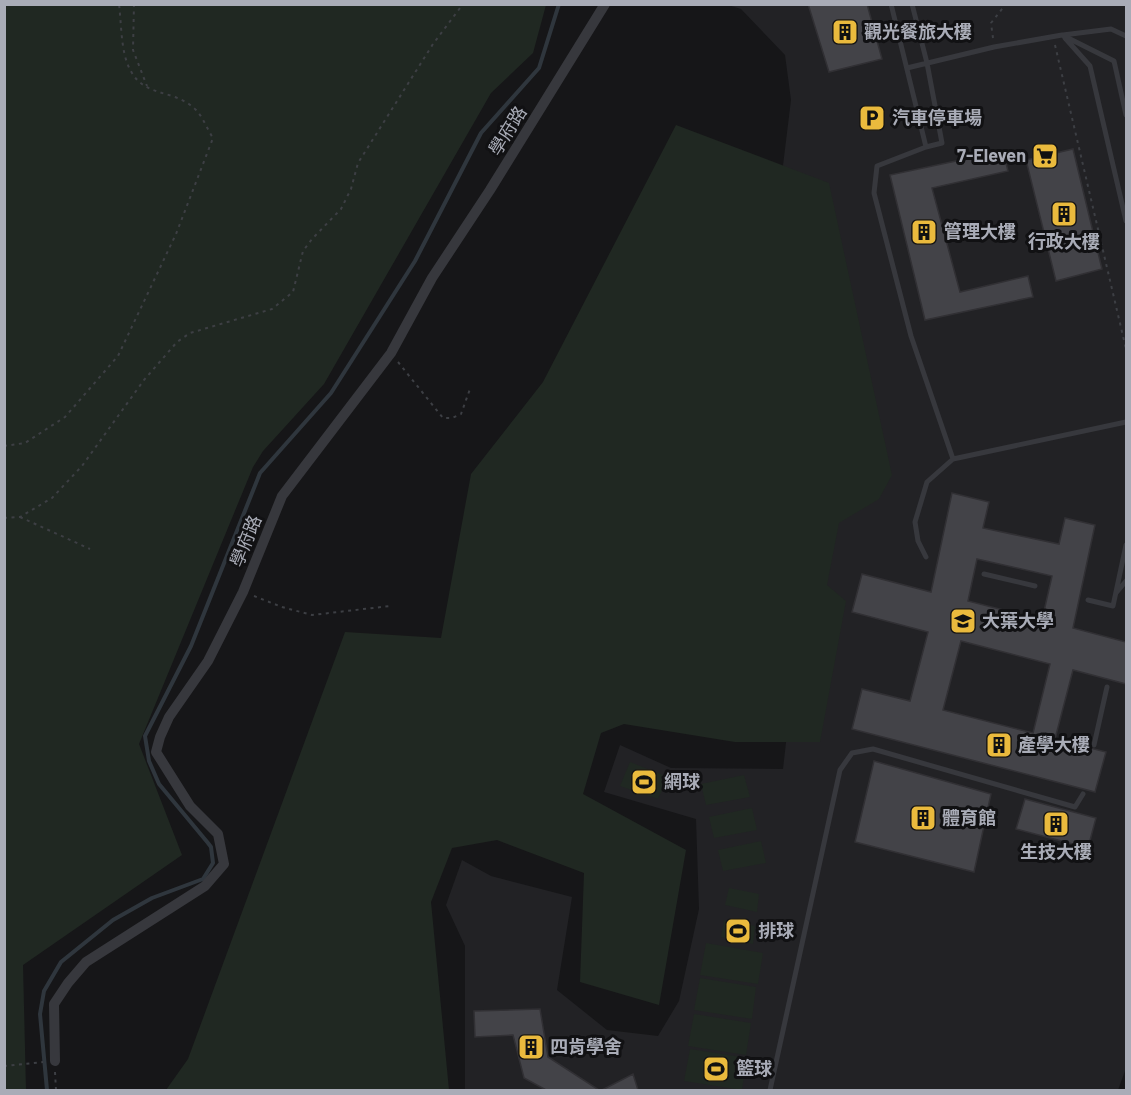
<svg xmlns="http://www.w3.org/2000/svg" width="1131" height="1095" font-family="Barlow,'Noto Sans TC',sans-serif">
  <rect width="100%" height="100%" fill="#161618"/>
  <path fill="#222225" d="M728,5h398v1063l-8,22h-653v-144l-19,-41 16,-45 29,16 81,21 -15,93 50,40 51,6 21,-35 20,-92 -3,-90 -92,-27 16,-47 51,23 112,1 31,-271 -40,-259 17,-139 -6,-45 -44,-46z"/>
  <path fill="#202822" d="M5,4l541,1 -13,48 -42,40 -167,291 -61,67 -10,16 -114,277 43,111 -159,110 3,125h-22z
    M676,125l153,58 63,292 -13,24 -40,24 -12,62 19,16 -26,141h-85l-111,-18 -23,9 -18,61 103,56 -27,155 -79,-23 4,-109 -87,-33 -45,8 -21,54 18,188h-283l22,-31 157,-427 96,6 30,-164 72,-92z
    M630,762l38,15 -10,22 -38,-13z
    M744,775l6,22 -44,8 -5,-21z
    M752,808l5,22 -43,8 -5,-21z
    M761,841l5,22 -43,8 -5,-21z
    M729,888l30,6 -2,18 -32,-7z
    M724,920l31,6 -2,18 -32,-7z
    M706,943l57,10 -5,31 -58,-9z
    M700,978l56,9 -4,32 -58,-9z
    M694,1014l57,9 -5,32 -58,-9z
    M690,1049l57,9 -5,32 -58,-9z"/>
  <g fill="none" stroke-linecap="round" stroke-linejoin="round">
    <path stroke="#2f363d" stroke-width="4" d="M47,1090l-7,-76 4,-23 17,-29 52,-42 39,-22 51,-19 10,-16 -2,-16 -3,-4 -49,-59 -10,-23 -4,-25 46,-90 69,-173 71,-80 84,-132 66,-128 58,-65 20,-64"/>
  </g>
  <path fill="#434348" stroke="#313034" stroke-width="1.5" fill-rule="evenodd" d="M808,4h59l15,55 -53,13z
    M1073,149l29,120 -46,12 -30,-121z
    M1003,151l5,20 -76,17 28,104 68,-16 5,21 -108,23 -35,-145z
    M952,493l37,9 -6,26 76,16 6,-26 30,7 -22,103 53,14v42l-53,-14 -18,69 51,13 -11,40 -243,-63 10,-40 48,12 18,-69 -76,-20 10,-38 69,18zM977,559l75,17 -10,44 -74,-19zM961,641l89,23 -17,69 -90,-23z
    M874,761l117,33 -17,78 -119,-30z
    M1025,799l71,19 -8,30 -72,-19z
    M540,1009l8,48 51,33h-53l-22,-12 -11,-43 -38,2 -1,-26z
    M633,1074l5,16h-36z"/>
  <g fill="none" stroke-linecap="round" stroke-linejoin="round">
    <path stroke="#3d3f44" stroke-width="2" stroke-dasharray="3 4.5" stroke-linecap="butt" d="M134,4l-1,46 14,36
      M993,38l-2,-15 15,-19
      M1055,45l71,304
      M398,362l45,56h9l9,-4 9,-25
      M4,446l21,-3 40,-26 53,-61 58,-122 37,-96c-6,-9 -10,-21 -17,-28 -25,-25 -59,-8 -71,-54 -4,-16 -4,-35 -6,-52
      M20,517l70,32
      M4,518l16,-1 32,-19 30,-32 62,-86 33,-38 13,-9 82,-24 21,-17 10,-41 9,-12 29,-30 10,-20 7,-26 75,-119 30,-40
      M254,596l28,11 30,8 78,-9
      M4,1066l39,-4
      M55,1072l1,18
      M544,1090v-1"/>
    <path stroke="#37383d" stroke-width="5" d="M891,4l35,143
      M912,4l15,59 15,80 -16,4 -49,19 -3,27 37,143 42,123 173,-37
      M1063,35l48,-6 15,7
      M1065,38l25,28 36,155
      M907,68l87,-21 68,-12 52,26 12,54
      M926,557l-8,-16 -3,-19 12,-40 26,-23
      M984,574l51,12
      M1116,593l10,-12
      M1088,600l25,6 13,-61
      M1094,745l13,-58
      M770,1090l70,-320 12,-17 21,-4 202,58 8,-13"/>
    <path stroke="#37383d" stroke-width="10" d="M55,1061l-1,-57 14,-21 18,-21 119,-76 19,-22 -6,-30 -28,-28 -34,-54 4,-15 9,-20 39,-56 35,-69 39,-96 109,-143 41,-75 58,-88 115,-186"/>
  </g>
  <defs>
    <g id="building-square" transform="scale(1.35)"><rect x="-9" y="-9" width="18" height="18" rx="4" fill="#eaba3d" stroke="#111113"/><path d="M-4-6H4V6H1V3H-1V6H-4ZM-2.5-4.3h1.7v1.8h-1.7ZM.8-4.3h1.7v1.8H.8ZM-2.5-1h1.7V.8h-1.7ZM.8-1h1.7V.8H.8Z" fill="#111"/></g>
    <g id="parking-square" transform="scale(1.35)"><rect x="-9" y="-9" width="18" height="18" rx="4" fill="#eaba3d" stroke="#111113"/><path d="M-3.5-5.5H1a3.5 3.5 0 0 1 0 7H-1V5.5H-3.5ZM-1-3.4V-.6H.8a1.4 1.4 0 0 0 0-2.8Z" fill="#111"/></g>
    <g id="supermarket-square" transform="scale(1.35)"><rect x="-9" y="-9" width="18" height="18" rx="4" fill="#eaba3d" stroke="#111113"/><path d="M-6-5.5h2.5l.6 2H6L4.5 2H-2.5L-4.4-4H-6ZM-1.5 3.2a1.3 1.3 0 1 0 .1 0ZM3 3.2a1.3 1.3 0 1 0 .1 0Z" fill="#111"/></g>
    <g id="university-square" transform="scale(1.35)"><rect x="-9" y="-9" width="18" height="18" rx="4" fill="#eaba3d" stroke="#111113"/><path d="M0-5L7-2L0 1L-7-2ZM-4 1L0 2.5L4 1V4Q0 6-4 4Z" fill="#111"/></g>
    <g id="stadium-square" transform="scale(1.35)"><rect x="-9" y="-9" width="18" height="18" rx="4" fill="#eaba3d" stroke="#111113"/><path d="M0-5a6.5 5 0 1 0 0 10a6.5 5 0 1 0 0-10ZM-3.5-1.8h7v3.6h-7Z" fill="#111"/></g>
  </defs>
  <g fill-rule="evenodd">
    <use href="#building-square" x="845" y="32"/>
    <use href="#parking-square" x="872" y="118"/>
    <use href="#supermarket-square" x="1045" y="156"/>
    <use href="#building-square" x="1064" y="214"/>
    <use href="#building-square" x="924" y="232"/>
    <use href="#university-square" x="963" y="621"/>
    <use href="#building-square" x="999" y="745"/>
    <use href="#stadium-square" x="644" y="782"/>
    <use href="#building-square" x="923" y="818"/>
    <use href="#building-square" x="1056" y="824"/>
    <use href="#stadium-square" x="738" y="931"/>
    <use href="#building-square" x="531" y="1047"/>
    <use href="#stadium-square" x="716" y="1069"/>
  </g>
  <g text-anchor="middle" stroke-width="6" stroke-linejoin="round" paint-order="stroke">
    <g font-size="18" font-weight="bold" fill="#a9acb7" stroke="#111113" text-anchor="start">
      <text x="864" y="38">觀光餐旅大樓</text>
      <text x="892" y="124">汽車停車場</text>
      <text x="1026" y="162" text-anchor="end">7-Eleven</text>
      <text x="944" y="238">管理大樓</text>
      <text x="1064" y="248" text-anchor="middle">行政大樓</text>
      <text x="982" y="627">大葉大學</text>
      <text x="1018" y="751">產學大樓</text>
      <text x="664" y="788">網球</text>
      <text x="942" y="824">體育館</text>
      <text x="1056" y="858" text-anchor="middle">生技大樓</text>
      <text x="758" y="937">排球</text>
      <text x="550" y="1053">四肯學舍</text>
      <text x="736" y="1075">籃球</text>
    </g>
    <g font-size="18" fill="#a9acb7" stroke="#111113">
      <text transform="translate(508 131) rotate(-58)" y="6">學府路</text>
      <text transform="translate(246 541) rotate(-68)" y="6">學府路</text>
    </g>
  </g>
  <rect width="1131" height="1095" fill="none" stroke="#a9acb7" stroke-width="12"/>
</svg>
